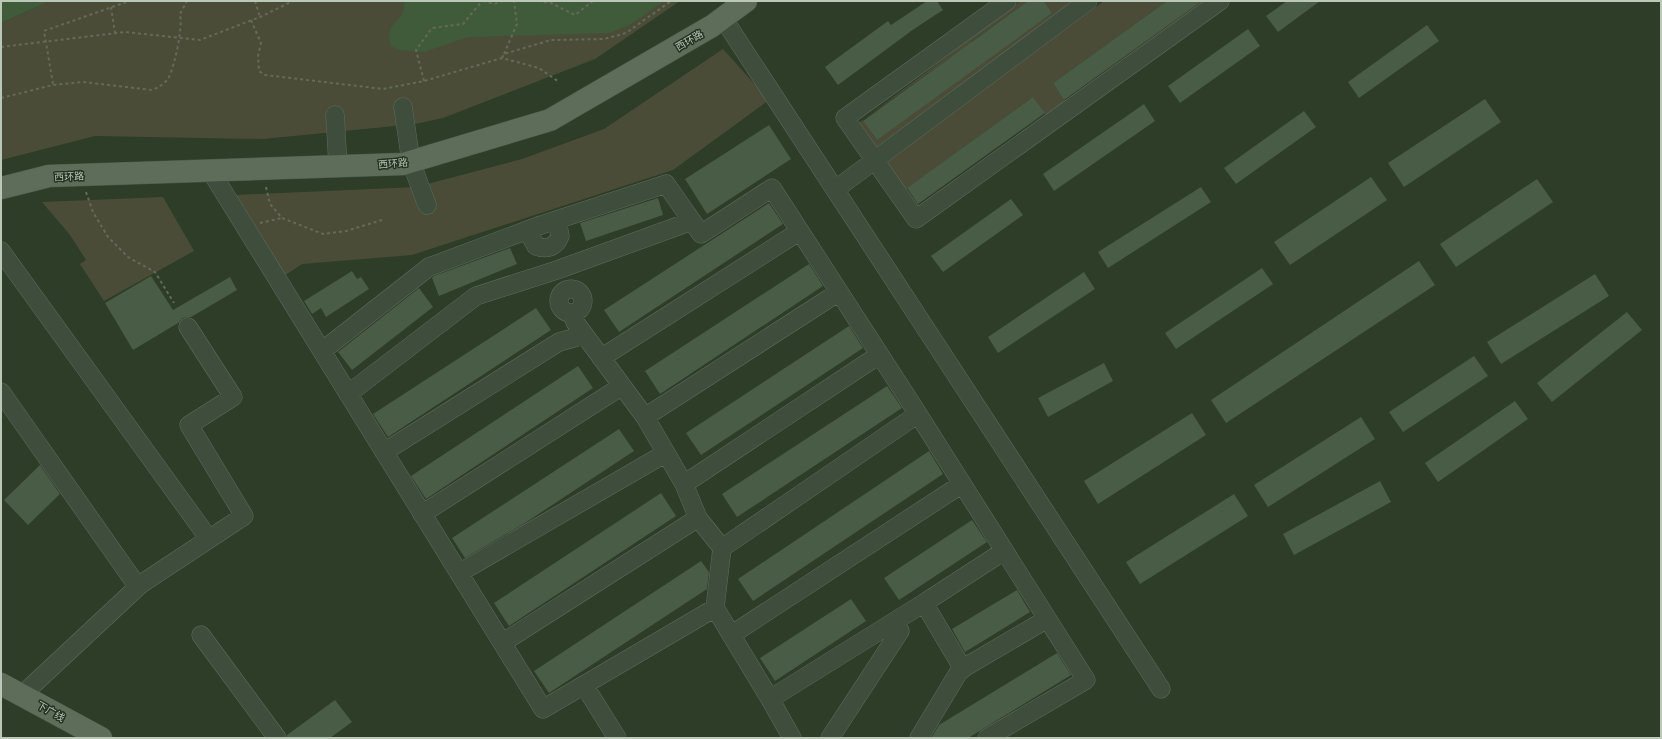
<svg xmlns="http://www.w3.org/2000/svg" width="1662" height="739" font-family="'Work Sans','Noto Sans SC',sans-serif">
  <rect width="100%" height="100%" fill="#2d3d28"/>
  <path fill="#4a4c38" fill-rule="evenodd" d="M50,1h630l-85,58 -152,59 -28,6 -152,15 -168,-3 -94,24v-137z
    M1020,1h8l-57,41 13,19 68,-48 -8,-12h32l-195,148 -10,1 -16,-24zM958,52l-81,87h-1l-13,-19z
    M1104,1h63l-114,82 12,18 137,-100h6l-289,209 -34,-51zM1033,97l13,18 -127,91 -13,-17z
    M723,49l46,51 -96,70 -261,85 -110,9 -18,12 -48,-81 180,-8 106,-28 82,-30z
    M163,197l31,54 -90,50 -24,-37 6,-4 -16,-25 -28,-33z"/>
  <path fill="#405b39" d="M1,1h49l-49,22z
    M404,1h260l-33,23 -21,9 -142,4 -44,15 -25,-2 -8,-4c-8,-26 16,-23 13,-45z"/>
  <path fill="#495c45" d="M927,1h10l6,9 -29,19 -76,56 -13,-18 63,-46 3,4z
    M1028,1h16l8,12 -175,127 -14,-19z
    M1167,1h35l-138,99 -11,-17z
    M1287,1h33l-42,31 -12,-16z
    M1427,25l12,16 -80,57 -11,-16z
    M1248,29l12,17 -80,57 -12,-17z
    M1033,97l12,16 -127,91 -11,-16z
    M1485,99l16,23 -97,65 -16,-24z
    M1144,104l11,17 -101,70 -11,-17z
    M1304,111l12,16 -80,57 -12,-16z
    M769,125l22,34 -84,55 -22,-35z
    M1371,177l16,23 -97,65 -16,-23z
    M1537,179l16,23 -97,65 -16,-23z
    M1201,187l10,15 -103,66 -10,-16z
    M658,198l5,17 -77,26 -6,-18z
    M1011,199l12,16 -80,57 -12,-16z
    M769,203l14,21 -164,108 -15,-22z
    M510,248l7,16 -78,32 -7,-18 2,-2z
    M1419,261l16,24 -209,138 -15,-23z
    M809,264l14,22 -163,108 -15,-23z
    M1262,268l11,16 -97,65 -11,-16z
    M352,271l5,8 4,-2 8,12 -43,28 -5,-9 -9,6 -8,-13z
    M1084,272l11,17 -97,64 -10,-16z
    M1595,274l14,22 -108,68 -14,-22z
    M151,276l22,34 57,-33 7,13 -46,27 -8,1 -5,5 -45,27 -28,-47z
    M419,288l14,19 -81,63 -14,-18z
    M536,308l15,22 -163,107 -15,-23z
    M1627,312l15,18 -90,72 -15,-19z
    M849,326l14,22 -162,107 -15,-22z
    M1474,356l14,20 -85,56 -14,-20z
    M1104,363l9,18 -65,36 -10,-19z
    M578,366l15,22 -167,111 -15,-23z
    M887,386l15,22 -165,109 -15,-23z
    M1515,401l13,18 -90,63 -13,-19z
    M1192,413l14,22 -108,69 -14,-23z
    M1361,417l14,22 -107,68 -14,-22z
    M619,429l15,22 -109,72 -60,35 -13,-20z
    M929,451l14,23 -190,127 -15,-22z
    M40,465l20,29 -32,31 -24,-25z
    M1380,481l11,21 -97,53 -11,-21z
    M661,493l15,23 -167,110 -15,-23z
    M1234,494l14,22 -108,68 -14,-22z
    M972,520l15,22 -88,58 -15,-22z
    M701,561l8,11 -2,17 -158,104 -15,-22z
    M1017,590l13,22 -65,40 -13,-23z
    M851,599l15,22 -91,60 -15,-23z
    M1057,653l14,22 -103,63h-37l8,-13z
    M335,700l17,22 -22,16h-43v-3z"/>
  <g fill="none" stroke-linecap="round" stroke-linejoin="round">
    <g stroke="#606d5d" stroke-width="19">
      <path id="minor" d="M1007,1l-162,117 71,101 304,-218
        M723,18l438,671
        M403,107l8,55 16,43
        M335,115l3,51
        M210,170l333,539 172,-101 7,-60 -24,-30 -14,-34 -39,-67 -70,-95 -3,-9
        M836,189l252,-188
        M527,230l9,16c11,4 20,1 24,-10l-3,-16
        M1,251l208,288
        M559 301a12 12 0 1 1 24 0a12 12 0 1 1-24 0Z
        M322,351l107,-84 112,-42 125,-41 35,50 71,-46 146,226
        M601,358l199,-127
        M1,392l137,195
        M348,394l128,-98 81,-26 135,-49
        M645,417l194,-125
        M384,452l175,-110 25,-7
        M684,484l195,-129
        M422,514l200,-128
        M722,548l196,-134 168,266 -99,58
        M459,573l207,-120
        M715,608l55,91
        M201,635l76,103
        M731,635l231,-151
        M502,643l196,-125
        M963,669l-39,-66 80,-52
        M584,685l33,53
        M22,695l119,-111 103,-68 -55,-91 44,-28 -45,-70
        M792,738l-22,-39 154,-96
        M830,738l70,-107
        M919,738l41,-68 87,-51"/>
    </g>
    <g stroke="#4b5948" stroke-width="23">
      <path id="major" d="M1,188l48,-12 354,-12 147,-44 162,-94 34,-25
        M1,684l100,54"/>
    </g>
    <path stroke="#636b58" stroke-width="2" stroke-dasharray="3 3" stroke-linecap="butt" d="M255,1l5,16
      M483,1l11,3 9,-3
      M538,1l13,2 24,12 18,-14
      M111,7l4,26
      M251,20l10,23 -3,13 1,15 6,4 118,14 41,-8 78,-23 37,10 20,14
      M1,47l124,-15 75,8 60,-23 33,-16
      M504,54l13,-30 -3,-23
      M502,58l2,-4 47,-14 53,-1 22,-6 45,-32
      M424,81l-8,-31 16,-22 31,-4 19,-23
      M53,84l-9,-53 85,-30
      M1,98l52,-13 30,-3 69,8c7,-3 13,-6 17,-13 6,-13 14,-49 11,-63l7,-13
      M266,187l4,17 12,14 41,16 23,-3 36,-11
      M86,192l7,20 15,25 20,20 27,15 19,31
      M260,223l22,-5"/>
    <use href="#minor" stroke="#3f4d3c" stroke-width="18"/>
    <use href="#major" stroke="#5e6d5a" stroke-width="22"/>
  </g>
  <g text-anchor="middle" stroke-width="3" stroke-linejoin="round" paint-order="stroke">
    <g font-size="10" fill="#bbc8b8" stroke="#243221">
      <text transform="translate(689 40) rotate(-30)" y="4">西环路</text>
      <text transform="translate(393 163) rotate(-5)" y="4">西环路</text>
      <text transform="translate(69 176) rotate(-2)" y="4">西环路</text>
      <text transform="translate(51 711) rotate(29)" y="4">下广线</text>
    </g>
  </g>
  <rect width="1662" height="739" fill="none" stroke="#bbc8b8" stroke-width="4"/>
</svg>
